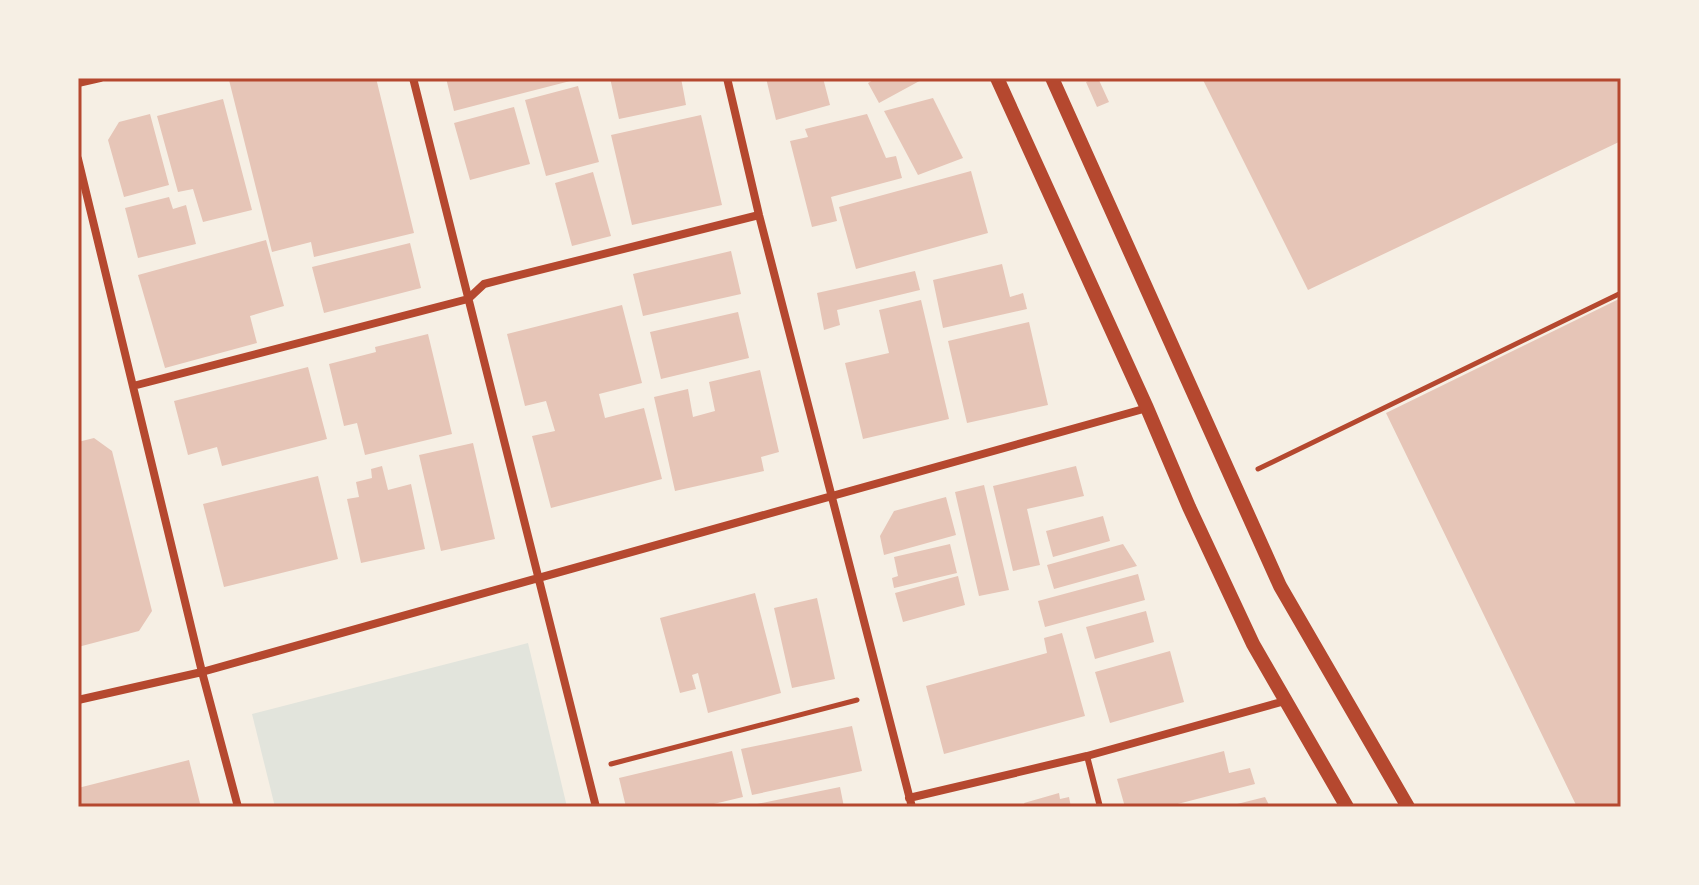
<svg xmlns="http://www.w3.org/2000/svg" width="1699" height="885" font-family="'Space Grotesk',sans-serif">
  <rect width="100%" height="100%" fill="#f6efe4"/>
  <path fill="#e2e4dc" d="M528,643l39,164h-292l-23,-93z"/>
  <path fill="#e6c5b7" d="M239,78h137l38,155 -100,24 -3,-15 -39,10 -43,-172z
    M446,78h132v1l-124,32z
    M610,78h71l5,27 -67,14z
    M766,78h57l7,27 -54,15z
    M877,78h48l-46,25 -11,-20z
    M1094,78h4l11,24 -12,5 -11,-25z
    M1202,78h419v63l-313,149z
    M578,86l21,76 -53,14 -21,-76z
    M933,98l30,60 -45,17 -34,-64z
    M223,99l29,111 -49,12 -10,-33 -15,3 -21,-76z
    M514,107l16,57 -60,16 -16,-57z
    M150,114l19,71 -45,12 -16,-57 11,-18z
    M867,114l19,44 10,-2 6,22 -71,19 6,24 -25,6 -22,-86 18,-4 -3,-8z
    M701,115l21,90 -90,20 -21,-90z
    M971,171l17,62 -132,36 -17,-62z
    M593,172l18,64 -39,10 -17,-63z
    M169,197l4,12 13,-4 10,39 -58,14 -13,-50z
    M266,240l18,66 -34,10 7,27 -92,25 -27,-93z
    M410,243l11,45 -97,25 -12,-46z
    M731,251l10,43 -98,22 -10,-42z
    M1002,264l8,33 13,-4 4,16 -84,19 -10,-48z
    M915,271l5,19 -83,20 3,15 -16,5 -7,-37z
    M1621,298v509h-44l-191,-394z
    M921,300l28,119 -86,20 -18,-76 44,-10 -10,-43z
    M622,305l20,78 -43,11 6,24 39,-10 18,71 -111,29 -19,-72 23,-5 -9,-30 -21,5 -18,-72z
    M738,312l11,46 -88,21 -11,-47z
    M1029,322l19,83 -81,18 -19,-82z
    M428,334l24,100 -87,21 -8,-32 -13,3 -15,-62 47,-12 -1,-5z
    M308,367l19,72 -105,27 -5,-19 -29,8 -14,-54z
    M760,370l19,82 -18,5 3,14 -89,20 -21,-94 34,-8 5,28 22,-6 -6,-29z
    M94,438l18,13 40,160 -13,20 -61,16v-205z
    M473,443l22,96 -54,12 -22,-96z
    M382,466l6,24 23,-6 14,65 -64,14 -14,-64 12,-2 -3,-15 16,-4 -1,-9z
    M1076,466l8,30 -57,13 13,56 -27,6 -20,-85z
    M318,476l20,83 -114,28 -21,-83z
    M984,485l25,105 -30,6 -24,-104z
    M946,497l10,38 -72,20 -4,-19 14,-25z
    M1103,516l7,25 -57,16 -7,-26z
    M950,544l7,29 -63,15 -2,-10 6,-2 -4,-19z
    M1123,544l14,22 -83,23 -7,-24z
    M1138,574l7,26 -100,27 -7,-26z
    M958,576l7,29 -62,17 -8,-29z
    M755,593l26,100 -73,20 -10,-40 -6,2 4,14 -16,4 -20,-75z
    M817,598l18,81 -43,9 -18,-80z
    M1146,611l8,31 -59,17 -9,-32z
    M1062,633l23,83 -141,38 -18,-68 121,-33 -3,-15z
    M1170,651l14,51 -74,21 -15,-51z
    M852,726l10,45 -110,24 -11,-46z
    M732,751l11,46 -42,10h-75l-7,-29z
    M1224,751l5,22 21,-5 5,16 -89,23h-41l-8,-28z
    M189,760l12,47h-123v-19z
    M840,787l4,20h-86l-1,-3z
    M1059,793l1,6 9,-2 2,10h-45l-2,-4z
    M1265,797l5,10h-41v-1z"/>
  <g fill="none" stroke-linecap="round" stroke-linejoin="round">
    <path stroke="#b5482f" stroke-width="5" d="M1258,469l363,-176
      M611,764l246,-64"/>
    <path stroke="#b5482f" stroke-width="6" d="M1087,756l13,51"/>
    <path stroke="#b5482f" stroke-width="8" d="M413,78l183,729
      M727,78l32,137 153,592
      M78,83l22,-5
      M78,159l124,513 36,135
      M133,386l335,-87 16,-15 275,-69
      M78,700l124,-28 945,-264
      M909,798l178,-42 198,-55"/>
    <path stroke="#b5482f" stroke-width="14" d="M997,78l150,330 42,99 64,137 94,163
      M1052,78l228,508 128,221"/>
  </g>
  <rect width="1699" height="885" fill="none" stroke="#f6efe4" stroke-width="160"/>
  <rect x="80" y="80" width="1539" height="725" fill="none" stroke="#b5482f" stroke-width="3"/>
</svg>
